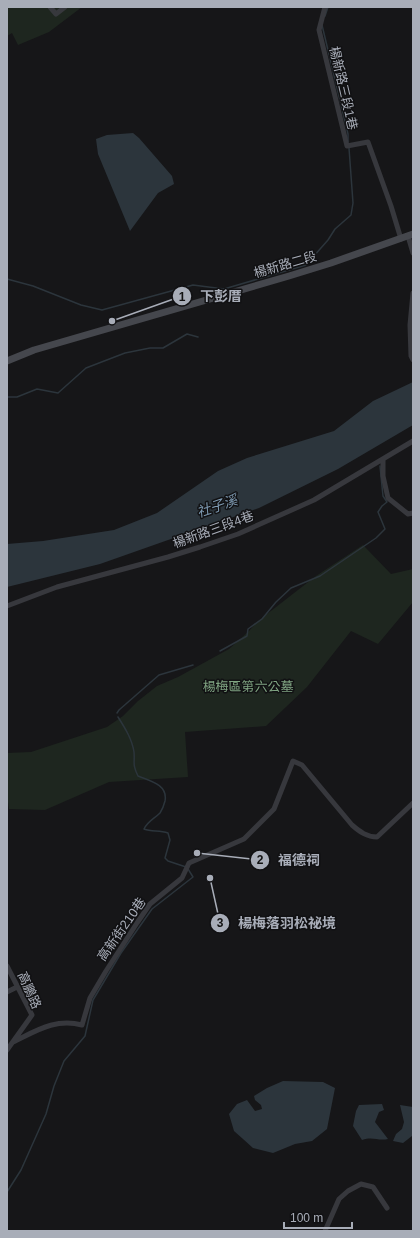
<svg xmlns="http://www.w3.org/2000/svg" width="420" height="1238" font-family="Arial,'Noto Sans TC',sans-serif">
  <rect width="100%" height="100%" fill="#161618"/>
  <path fill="#1e261f" d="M7,7h75l-33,25 -31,13 -6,-12 -5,3z
    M363,545l28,29 22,-5v33l-35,42 -27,-13 -44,56 -41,39 -81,6 3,45 -79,5 -64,28 -36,-1 -2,-14v-42l24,-1 76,-25 16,-11 15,-15 19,-15 21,-9 51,-28 20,-18 9,-10 58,-45z"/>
  <path fill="#2c353c" d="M133,133l6,5 33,38 2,8 -16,9 -28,38 -32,-77 -2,-15 11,-4z
    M413,382v43l-75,44 -79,39 -159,56 -93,23v-43l36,-3 71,-11 43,-17 61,-42 29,-13 87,-27 39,-30z
    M283,1081l40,1 12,6 -8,41 -15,12 -17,3 -22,9 -20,-5 -10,-9 -9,-8 -5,-17 8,-10 10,-4 8,11 7,-2 -1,-4 -6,-5 -1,-4 13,-8z
    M382,1104l2,6 -5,2 -4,10 13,17c-11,2 -15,-3 -26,1l-9,-14 3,-15 3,-6z
    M400,1105l13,2 -1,29 -9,7 -10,-2 3,-7 6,-5 2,-7z"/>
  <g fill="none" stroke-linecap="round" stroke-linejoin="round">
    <path stroke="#2c353c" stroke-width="1.5" d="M325,16l3,-9
      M322,25l26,109v8
      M7,279l26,7 48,19 21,5 91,-25 31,4 82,-24 22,-25 7,-11 16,-14 2,-12 -4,-55
      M7,397h10l20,-8 21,4 28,-25 39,-15 25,-5h13l24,-14 11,3
      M220,651l27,-15 1,-7 14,-10 14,-17 15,-14 29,-12 56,-38 9,-9 -7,-17 4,-6 5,-4 -4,-6 -3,-30
      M117,713l2,-3 40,-35 34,-10
      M118,717c7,11 14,22 16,35 1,11 -2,12 4,24 13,5 30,9 27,25 -1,4 -3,9 -5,12 -6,6 -12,8 -16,16 8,3 15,1 24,4l2,7 -5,18 3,3 18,6
      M7,1192l14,-22 25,-56 8,-28 10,-25 21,-25 8,-36 28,-47 31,-44 41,-32 -5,-8"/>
    <path stroke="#37383d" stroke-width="5" d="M50,7l6,7 9,-7
      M325,7l-6,23 28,116 21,-4 23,64 10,33
      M408,236l5,17
      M413,293l-3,32 1,31 2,4
      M383,460v16l5,22 20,16 5,-1
      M7,606l50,-19 111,-30 32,-10 38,-13 76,-34 99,-59
      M7,966l25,49 -25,35
      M7,992l10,-5
      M13,1042c23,-11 42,-24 69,-17l8,-27 16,-27 31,-48 13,-19 32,-26 7,-15 55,-24 30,-30 19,-48 9,4 50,60c8,7 15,12 25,12l36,-34
      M325,1231l14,-32 9,-8 13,-7 12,3 14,21"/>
    <path stroke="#45474d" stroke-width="7" d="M7,361l27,-11 255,-74 42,-13 82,-29"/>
  </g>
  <g text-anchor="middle" stroke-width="3" stroke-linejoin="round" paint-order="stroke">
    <g font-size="13" fill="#a8adb8" stroke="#111113">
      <text transform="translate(344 88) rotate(77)" y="5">楊新路三段1巷</text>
      <text transform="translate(285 264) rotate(-16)" y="5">楊新路二段</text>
      <text transform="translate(213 529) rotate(-20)" y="5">楊新路三段4巷</text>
      <text transform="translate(121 929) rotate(-55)" y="5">高新街210巷</text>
      <text transform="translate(30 990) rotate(66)" y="5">高鵬路</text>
    </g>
    <g font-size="13" fill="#7fa381" stroke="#111113">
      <text x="248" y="691">楊梅區第六公墓</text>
    </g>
    <g font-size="14" font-style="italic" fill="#7f9bb3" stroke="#111113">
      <text transform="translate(217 506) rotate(-19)" y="5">社子溪</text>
    </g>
  </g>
  <path fill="none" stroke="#a8adb8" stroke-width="1.5" d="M112 321L182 296M197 853L260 860M210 878L220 923"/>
  <g fill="#a8adb8" stroke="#111113" stroke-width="1.5">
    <circle cx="112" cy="321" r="4"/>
    <circle cx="197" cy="853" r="4"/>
    <circle cx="210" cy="878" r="4"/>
    <circle cx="182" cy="296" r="10"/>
    <circle cx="260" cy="860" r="10"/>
    <circle cx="220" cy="923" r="10"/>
  </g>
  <g font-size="12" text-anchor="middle" font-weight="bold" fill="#111">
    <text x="182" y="301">1</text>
    <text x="260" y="864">2</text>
    <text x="220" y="927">3</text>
  </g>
  <g font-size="14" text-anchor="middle" font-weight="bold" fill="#a8adb8" stroke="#111113" stroke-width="3" stroke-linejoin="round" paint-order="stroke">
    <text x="221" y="301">下彭厝</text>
    <text x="299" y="865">福德祠</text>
    <text x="287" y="928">楊梅落羽松祕境</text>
  </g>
  <rect width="420" height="1238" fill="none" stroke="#a8adb8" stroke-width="16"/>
  <path d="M284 1222v6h68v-6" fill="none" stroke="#a8adb8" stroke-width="2"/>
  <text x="290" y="1222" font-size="12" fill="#a8adb8" stroke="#111113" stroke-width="3" paint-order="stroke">100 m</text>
</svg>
